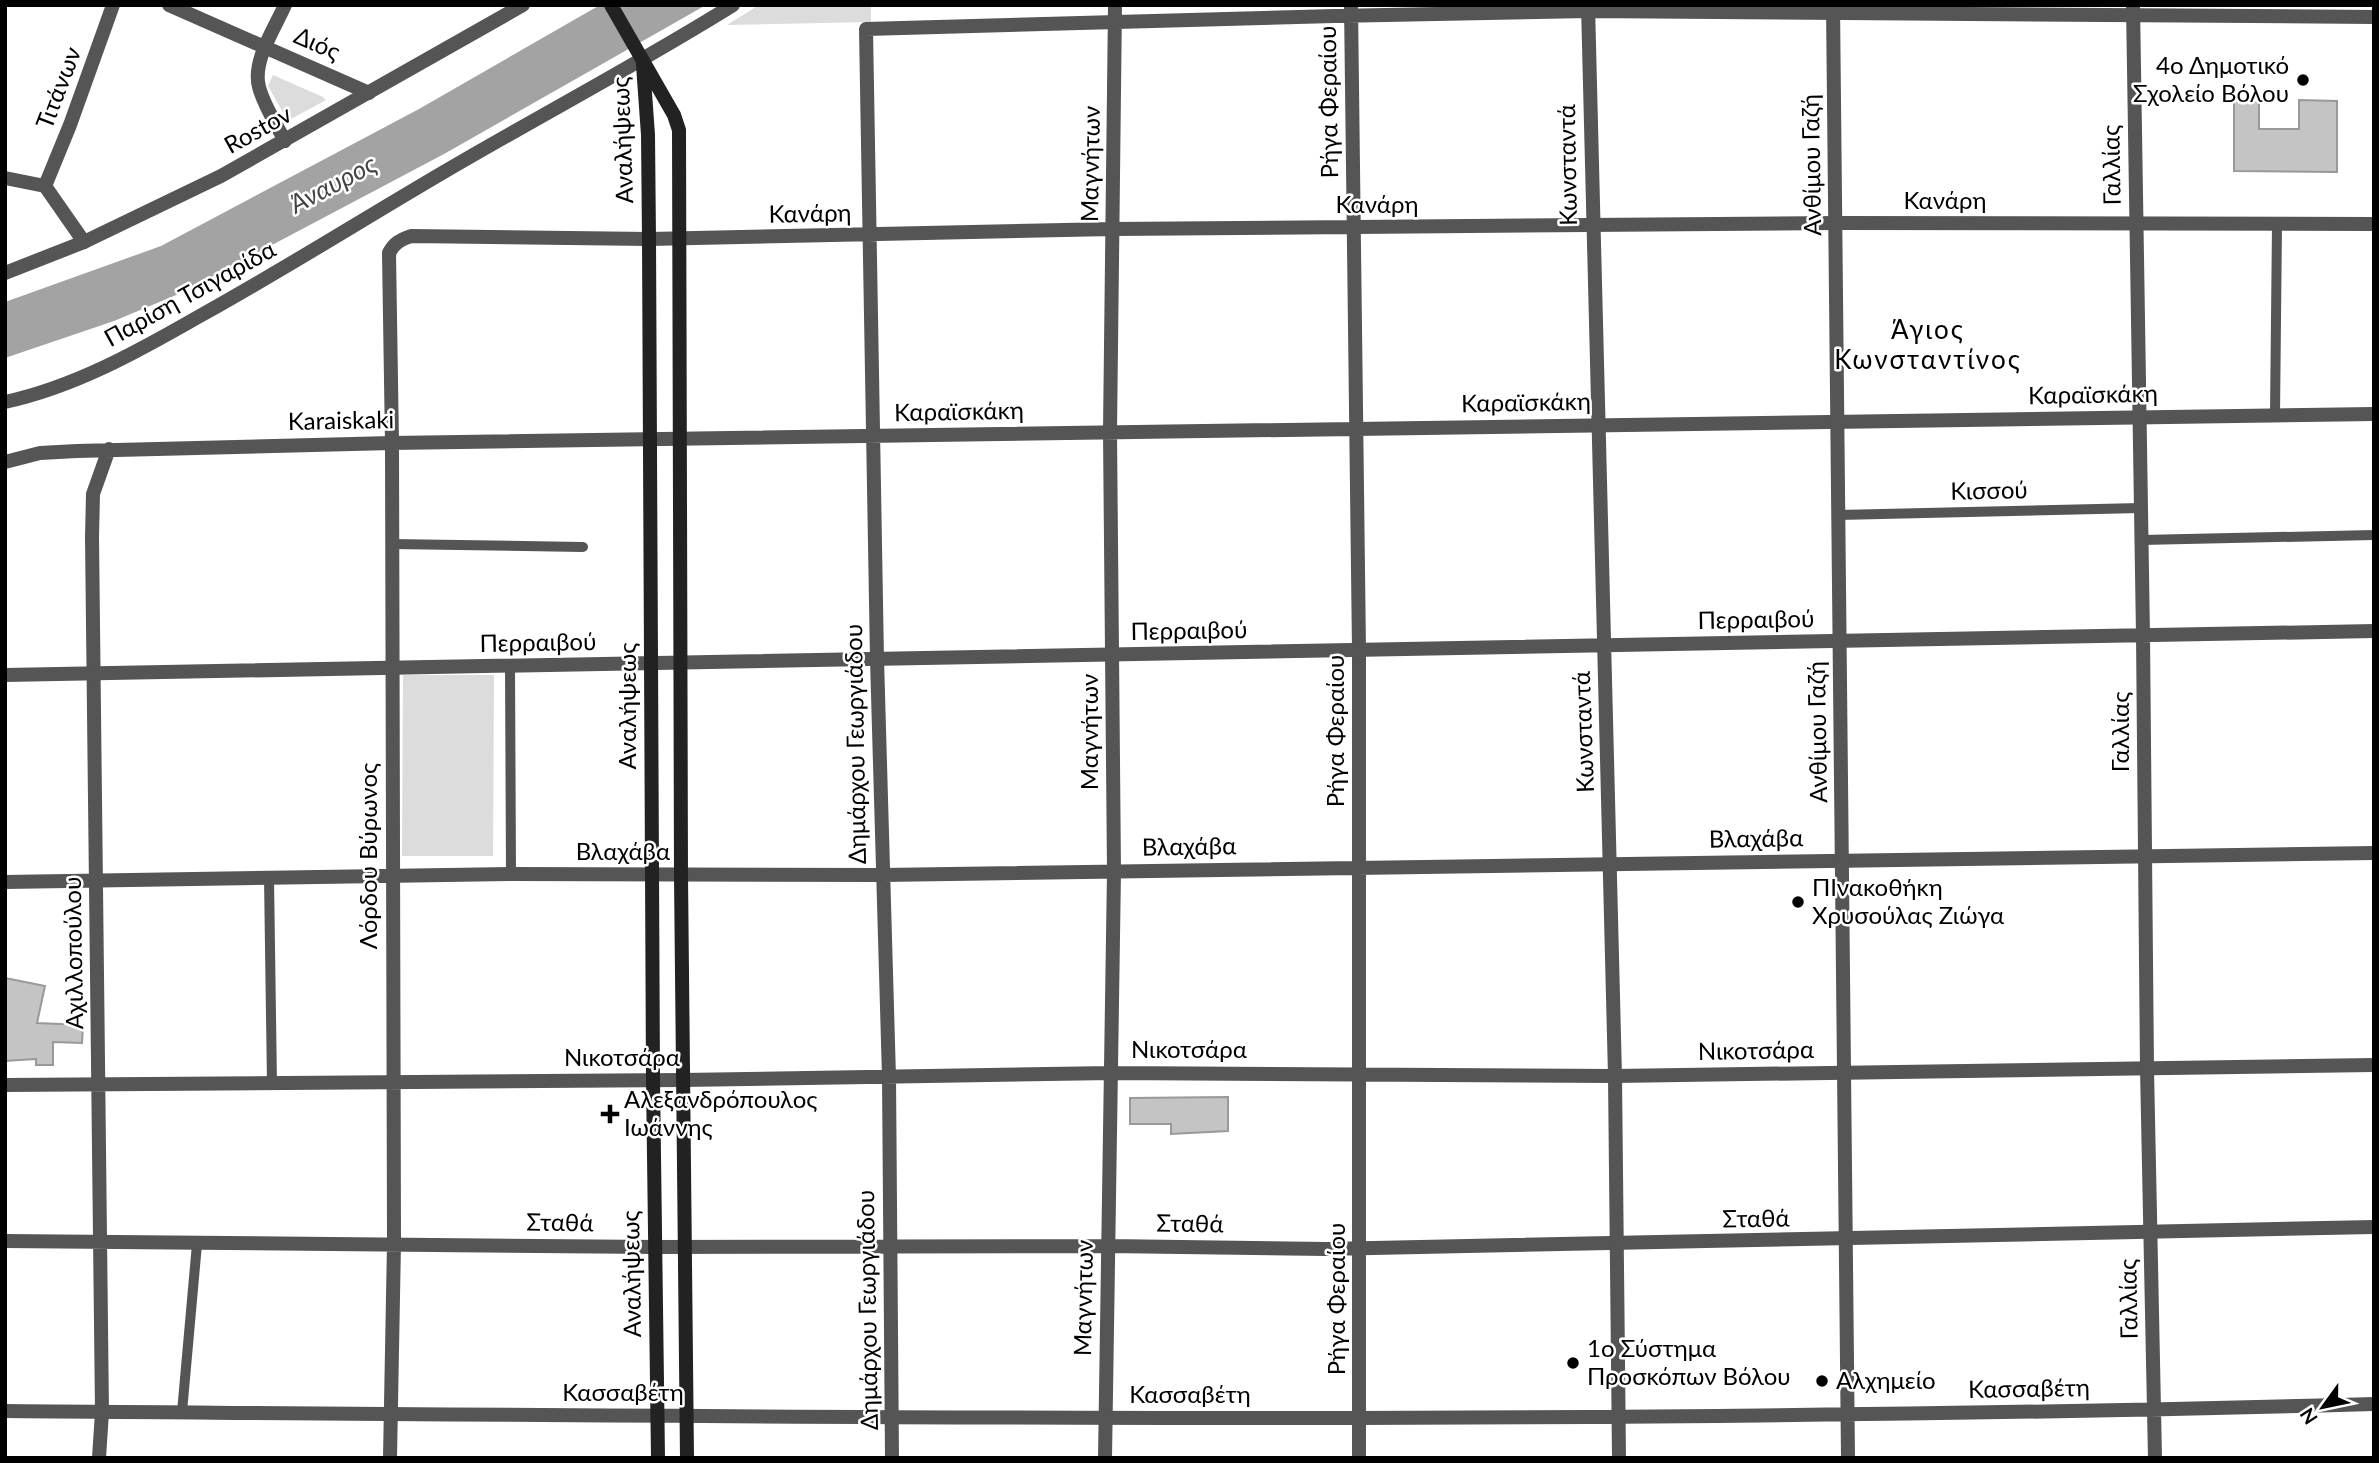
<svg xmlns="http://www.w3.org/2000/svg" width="2379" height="1463" font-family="Lato,sans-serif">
  <rect width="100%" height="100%" fill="#fff"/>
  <path fill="#dcdcdc" d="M759,5h112v17l-144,3z
    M273,75l50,22 3,3 -35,19 -5,-1 -18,-32z
    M403,675h91l-1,181h-91z"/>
  <path fill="#a3a3a3" d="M600,5h106l-262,149 -263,139 -67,28 -109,37v-56l156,-56 258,-137z"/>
  <path fill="#c4c4c4" stroke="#999" stroke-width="2" d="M2234,99h25v30h40v-29l38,1v71l-103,-1z
    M5,978l40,8 -8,37 46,2 -1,18 -29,-1v23h-17v-6l-31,2z
    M1228,1097v34l-57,3v-10h-41v-26z"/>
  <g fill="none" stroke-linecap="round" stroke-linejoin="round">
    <path stroke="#555" stroke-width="10" d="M2275,415l2,-191
      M1838,515l303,-7
      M2141,540l233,-5
      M391,544l192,3
      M510,666l1,208
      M269,878l3,206
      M182,1412l15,-168"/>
    <path stroke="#555" stroke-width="14" d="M169,5l200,88
      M1351,5l8,645v808
      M285,141c-9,-17 -21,-35 -26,-54 -7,-26 16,-59 26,-82
      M5,178l40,8 39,56
      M45,186l25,-61 43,-120
      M5,402c69,-15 132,-50 193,-85 85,-47 167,-99 251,-148 94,-55 191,-106 284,-164
      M5,462l35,-9 37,-2 315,-8 1982,-29
      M5,882l506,-8 372,1 1491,-22
      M5,1085l677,-5 429,-7 504,3 759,-11
      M5,1241l649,6 454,-1 218,3 1048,-22
      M99,1458l3,-46 -10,-875 1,-43 16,-45
      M390,1458l4,-215 -2,-800 -3,-190c5,-10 11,-13 22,-17l238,3 463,-10 723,-6 539,1
      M892,1458l-3,-381 -12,-418 -11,-630 468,-13 254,-5 786,6
      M1105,1458l9,-586 -4,-440 5,-427"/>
    <path stroke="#555" stroke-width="14" d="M1588,5l27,1071 4,382
      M1833,5l15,1453
      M2133,5l10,630 4,434 8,389
      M5,273l79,-31 137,-66 302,-171
      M5,675l2369,-44
      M5,1411c790,6 1580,15 2369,-7"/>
    <path stroke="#222" stroke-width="14" d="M611,5l63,110 5,15 2,746 6,582
      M643,65l5,70 1,104 4,841 5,378"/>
  </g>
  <g fill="#000" stroke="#fff" stroke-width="2.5">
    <circle cx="2303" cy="80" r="7"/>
    <circle cx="1798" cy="902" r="7"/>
    <path d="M606.5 1103.5h7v7h7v7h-7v7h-7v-7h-7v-7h7z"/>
    <circle cx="1573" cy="1363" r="7"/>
    <circle cx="1822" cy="1381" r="7"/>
  </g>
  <g text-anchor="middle" stroke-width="5" stroke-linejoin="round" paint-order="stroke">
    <g font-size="24" fill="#000" stroke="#fff">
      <text transform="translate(317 44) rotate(24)" y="8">Διός</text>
      <text transform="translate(59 88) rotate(-69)" y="8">Τιτάνων</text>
      <text transform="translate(1329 102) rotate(-91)" y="8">Ρήγα Φεραίου</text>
      <text transform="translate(258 130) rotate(-29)" y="8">Rostov</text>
      <text transform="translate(623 140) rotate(-92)" y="8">Αναλήψεως</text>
      <text transform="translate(1091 164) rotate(-89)" y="8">Μαγνήτων</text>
      <text transform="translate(1568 165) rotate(-91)" y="8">Κωνσταντά</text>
      <text transform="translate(1812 165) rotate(-91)" y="8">Ανθίμου Γαζή</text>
      <text transform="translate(2112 165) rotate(-91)" y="8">Γαλλίας</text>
      <text x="1945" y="209">Κανάρη</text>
      <text x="1377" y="213">Κανάρη</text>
      <text transform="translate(810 214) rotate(-1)" y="8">Κανάρη</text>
      <text transform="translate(190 294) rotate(-29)" y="8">Παρίση Τσιγαρίδα</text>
      <text transform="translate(2093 395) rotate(-1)" y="8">Καραϊσκάκη</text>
      <text transform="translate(1526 403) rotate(-1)" y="8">Καραϊσκάκη</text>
      <text transform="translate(959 412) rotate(-1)" y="8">Καραϊσκάκη</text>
      <text transform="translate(341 421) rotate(-1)" y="8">Karaiskaki</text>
      <text transform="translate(1989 491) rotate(-1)" y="8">Κισσού</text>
      <text transform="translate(1756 620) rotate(-1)" y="8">Περραιβού</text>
      <text transform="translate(1189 631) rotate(-1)" y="8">Περραιβού</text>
      <text transform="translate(538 643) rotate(-1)" y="8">Περραιβού</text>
      <text transform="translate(628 706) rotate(-90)" y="8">Αναλήψεως</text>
      <text transform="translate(1336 731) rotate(-90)" y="8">Ρήγα Φεραίου</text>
      <text transform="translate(1090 732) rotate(-90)" y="8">Μαγνήτων</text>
      <text transform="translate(1584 732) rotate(-92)" y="8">Κωνσταντά</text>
      <text transform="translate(1818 732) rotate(-91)" y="8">Ανθίμου Γαζή</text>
      <text transform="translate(2121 732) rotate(-90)" y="8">Γαλλίας</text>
      <text transform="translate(856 744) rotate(-91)" y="8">Δημάρχου Γεωργιάδου</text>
      <text transform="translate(1756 839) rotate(-1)" y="8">Βλαχάβα</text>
      <text transform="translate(1189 847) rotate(-1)" y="8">Βλαχάβα</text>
      <text x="623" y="860">Βλαχάβα</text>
      <text transform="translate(369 856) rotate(-90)" y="8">Λόρδου Βύρωνος</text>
      <text transform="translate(74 953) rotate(-91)" y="8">Αχιλλοπούλου</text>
      <text x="1189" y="1058">Νικοτσάρα</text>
      <text transform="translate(1756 1051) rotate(-1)" y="8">Νικοτσάρα</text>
      <text x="622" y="1066">Νικοτσάρα</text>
      <text transform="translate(1756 1219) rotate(-1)" y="8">Σταθά</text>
      <text transform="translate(560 1223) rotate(1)" y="8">Σταθά</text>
      <text transform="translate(1190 1224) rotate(1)" y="8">Σταθά</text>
      <text transform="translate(632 1274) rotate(-91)" y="8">Αναλήψεως</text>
      <text transform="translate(1084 1298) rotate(-89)" y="8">Μαγνήτων</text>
      <text transform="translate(1337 1299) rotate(-90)" y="8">Ρήγα Φεραίου</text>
      <text transform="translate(2129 1299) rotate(-91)" y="8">Γαλλίας</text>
      <text transform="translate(868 1310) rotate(-91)" y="8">Δημάρχου Γεωργιάδου</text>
      <text transform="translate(2029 1389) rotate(-1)" y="8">Κασσαβέτη</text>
      <text x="623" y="1401">Κασσαβέτη</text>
      <text x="1190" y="1403">Κασσαβέτη</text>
    </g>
    <g font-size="24" fill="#000" stroke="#fff" text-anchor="start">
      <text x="2289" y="74" text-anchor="end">4ο Δημοτικό<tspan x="2289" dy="28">Σχολείο Βόλου</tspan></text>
      <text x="1812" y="896">ΠΙνακοθήκη<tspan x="1812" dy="28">Χρυσούλας Ζιώγα</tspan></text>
      <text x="624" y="1108">Αλεξανδρόπουλος<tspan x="624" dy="28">Ιωάννης</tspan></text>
      <text x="1587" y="1357">1ο Σύστημα<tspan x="1587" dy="28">Προσκόπων Βόλου</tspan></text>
      <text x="1836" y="1389">Αλχημείο</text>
    </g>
    <g font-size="26" font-style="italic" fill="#444" stroke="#fff">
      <text transform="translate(333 184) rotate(-28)" y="9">Άναυρος</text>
    </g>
    <g font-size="26" letter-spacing="2" fill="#000" stroke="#fff">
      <text x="1928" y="339">Άγιος<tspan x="1928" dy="30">Κωνσταντίνος</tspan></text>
    </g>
  </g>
  <rect width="2379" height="1463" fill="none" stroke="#000000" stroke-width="14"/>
  <g transform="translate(2323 1407) rotate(237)" stroke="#ffffff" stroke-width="5" paint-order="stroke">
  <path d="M0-5L12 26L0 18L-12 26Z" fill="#000000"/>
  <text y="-10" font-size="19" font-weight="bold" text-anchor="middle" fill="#000000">N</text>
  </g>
</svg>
